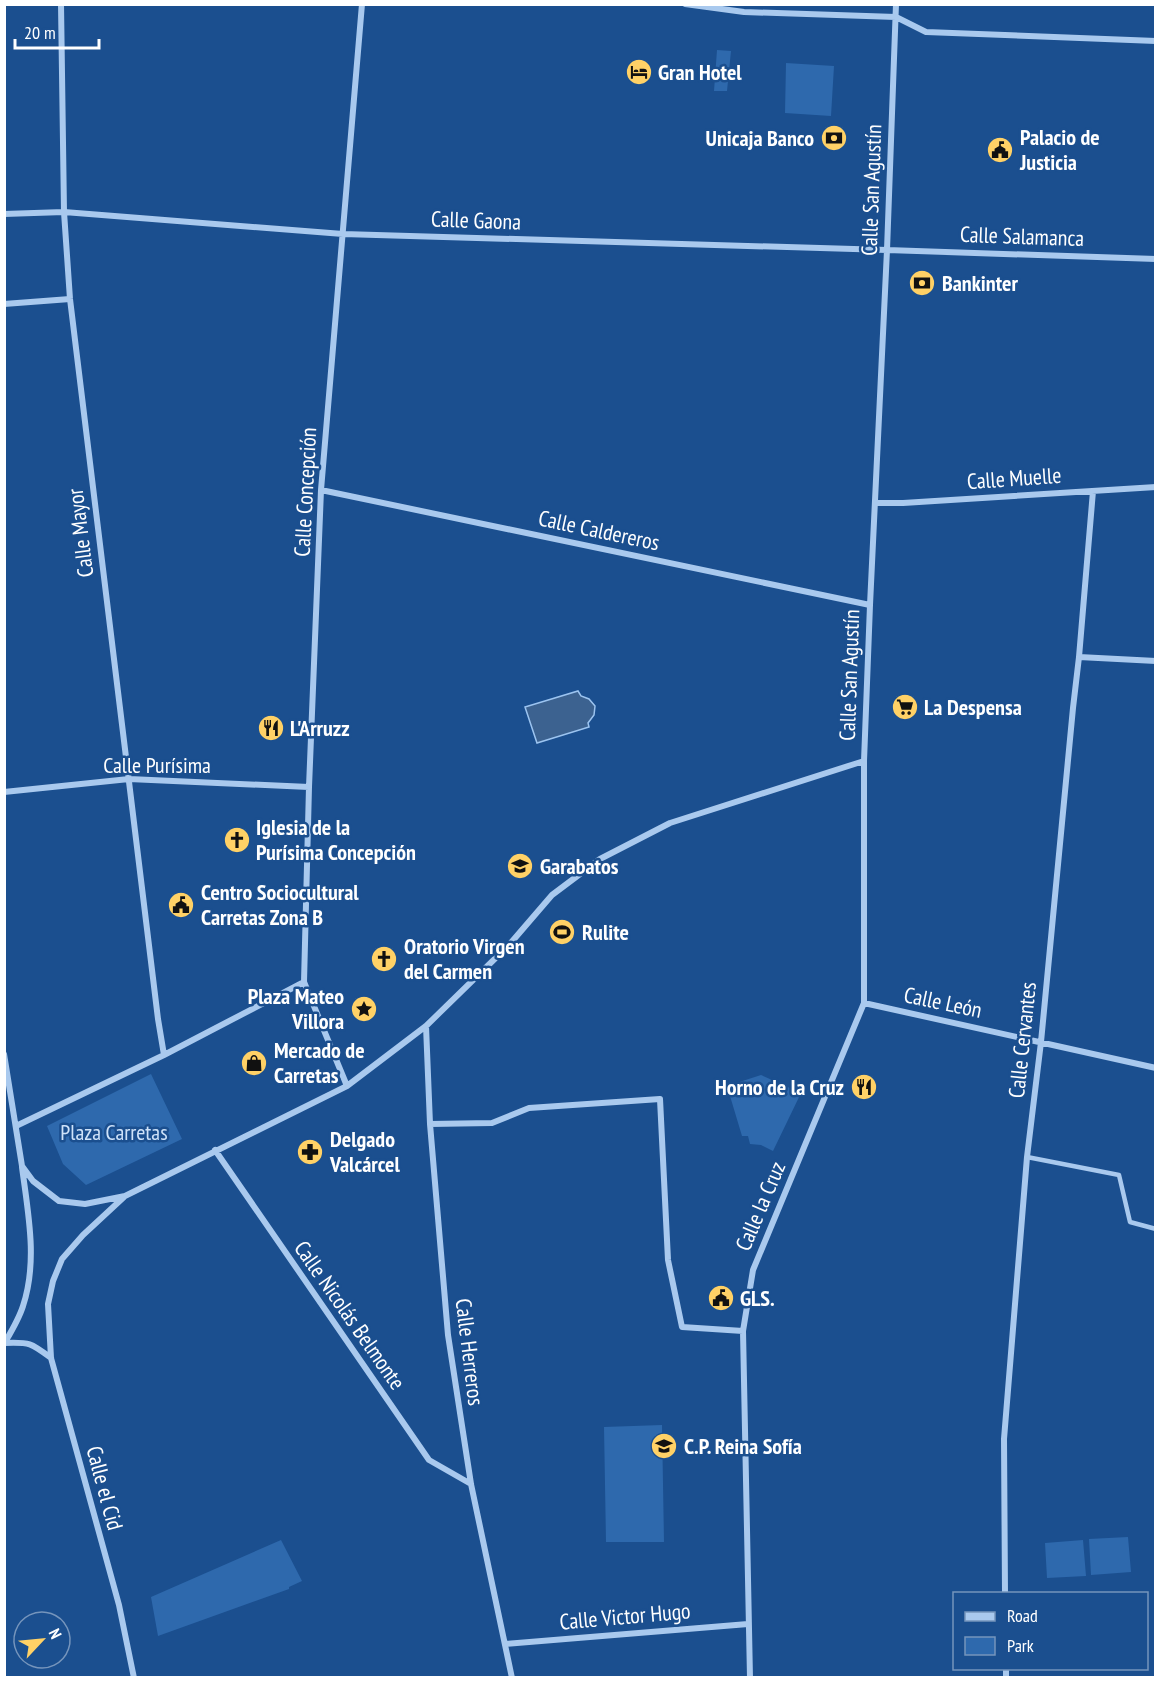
<svg xmlns="http://www.w3.org/2000/svg" width="1160" height="1682" font-family="'PT Sans Narrow',sans-serif">
  <rect width="100%" height="100%" fill="#1b4f8f"/>
  <path fill="#2e69ad" d="M717,50l14,1 -4,40h-13z
    M786,63l48,3 -3,50 -46,-3z
    M151,1074l31,65 -96,46 -23,-21 -16,-38z
    M761,1075l40,18 -28,58 -12,-6 -11,-1 -2,-8h-6l-15,-50z
    M662,1425l2,117h-58l-2,-115z
    M1128,1537l3,35 -40,3 -2,-36z
    M281,1540l21,41 -13,6v2l-131,47 -7,-39z
    M1083,1540l3,36 -39,2 -2,-35z"/>
  <path fill="#3c6290" stroke="#9cc4f0" stroke-width="1.5" d="M578,691l3,5 8,3 6,7 -1,9 -6,8 1,4 -52,16 -12,-36z"/>
  <g fill="none" stroke-linecap="round" stroke-linejoin="round">
    <path stroke="#a9c9ee" stroke-width="4.5" d="M1027,1157l92,18 11,47 26,7"/>
    <path stroke="#a9c9ee" stroke-width="6" d="M61,4l3,208 6,87 88,720 6,36
      M685,4l59,8 152,5 30,15 230,9
      M4,214l60,-2 279,22 544,16 269,9
      M4,304l66,-5
      M321,490l549,115
      M875,503h28l253,-16
      M1079,657l77,4
      M4,792l125,-13 180,8
      M864,1003l292,65
      M426,1026l4,98 18,211 23,149 41,194
      M4,1054l18,112 11,15 26,20 26,3 40,-8 222,-110 79,-60 83,-81 43,-50 48,-36 70,-36 194,-62
      M347,1086l-43,-104 5,-195 12,-297 41,-486
      M430,1124l62,-1 37,-15 131,-9 8,161 14,67 61,4
      M16,1126l148,-71 140,-73
      M215,1150l214,310 42,24
      M124,1197l-41,38 -21,24 -9,22 -5,23 3,54 68,247 15,73
      M5,1343c25,-1 26,0 46,15
      M4,1344c7,-12 15,-25 19,-38 15,-45 5,-93 -1,-139
      M1005,1594l-1,-155 23,-282 14,-115 32,-334 6,-51 14,-166
      M505,1644l243,-20
      M1006,1668v10
      M750,1678l-7,-347 10,-61 111,-267v-242l6,-156 17,-355 9,-246"/>
  </g>
  <defs>
    <g id="hotel-disc" transform="scale(1.35)"><circle r="9.5" fill="#ffd166" stroke="#1b4f8f"/><path d="M-6-4.5h1.5V1H6V5H4.5V3h-9V5H-6ZM-4 0a1.8 1.8 0 1 1 3.6 0ZM.5 0V-2.5h3Q6-2.5 6 0Z" fill="#111"/></g>
    <g id="bank-disc" transform="scale(1.35)"><circle r="9.5" fill="#ffd166" stroke="#1b4f8f"/><path d="M-6-4H6V4H-6ZM0-2.3a2.3 2.3 0 1 0 0 4.6a2.3 2.3 0 1 0 0-4.6Z" fill="#111"/></g>
    <g id="civic-disc" transform="scale(1.35)"><circle r="9.5" fill="#ffd166" stroke="#1b4f8f"/><path d="M-.6-6.5H3V-4.5H.6V-3L4-1V1h2V6H-6V1h2V-1L-.6-3ZM-1.2 2.5V6h2.4V2.5Z" fill="#111"/></g>
    <g id="supermarket-disc" transform="scale(1.35)"><circle r="9.5" fill="#ffd166" stroke="#1b4f8f"/><path d="M-6-5.5h2.5l.6 2H6L4.5 2H-2.5L-4.4-4H-6ZM-1.5 3.2a1.3 1.3 0 1 0 .1 0ZM3 3.2a1.3 1.3 0 1 0 .1 0Z" fill="#111"/></g>
    <g id="restaurant-disc" transform="scale(1.35)"><circle r="9.5" fill="#ffd166" stroke="#1b4f8f"/><path d="M-5-6h1v4h1v-4h1v4h1v-4h1v5L-1.5 .5V6h-2V.5L-5-1ZM5-6V6H3V1.5H1.5Q1.5-4 5-6Z" fill="#111"/></g>
    <g id="church-disc" transform="scale(1.35)"><circle r="9.5" fill="#ffd166" stroke="#1b4f8f"/><path d="M-1.2-6h2.4v3.5h3.3v2.4h-3.3V6h-2.4V-.1h-3.3v-2.4h3.3Z" fill="#111"/></g>
    <g id="school-disc" transform="scale(1.35)"><circle r="9.5" fill="#ffd166" stroke="#1b4f8f"/><path d="M0-5L7-2L0 1L-7-2ZM-4 1L0 2.5L4 1V4Q0 6-4 4Z" fill="#111"/></g>
    <g id="stadium-disc" transform="scale(1.35)"><circle r="9.5" fill="#ffd166" stroke="#1b4f8f"/><path d="M0-5a6.5 5 0 1 0 0 10a6.5 5 0 1 0 0-10ZM-3.5-1.8h7v3.6h-7Z" fill="#111"/></g>
    <g id="sight-disc" transform="scale(1.35)"><circle r="9.5" fill="#ffd166" stroke="#1b4f8f"/><path d="M0-6L1.8-2.2L6-1.7L2.9 1.2L3.7 5.4L0 3.3L-3.7 5.4L-2.9 1.2L-6-1.7L-1.8-2.2Z" fill="#111"/></g>
    <g id="shop-disc" transform="scale(1.35)"><circle r="9.5" fill="#ffd166" stroke="#1b4f8f"/><path d="M-5-2.5h2.3a2.7 3.5 0 0 1 5.4 0H5L5.5 6h-11ZM-1.5-2.5h3a1.5 2.3 0 0 0-3 0Z" fill="#111"/></g>
    <g id="pharmacy-disc" transform="scale(1.35)"><circle r="9.5" fill="#ffd166" stroke="#1b4f8f"/><path d="M-2-6h4v4h4v4h-4v4h-4v-4h-4v-4h4Z" fill="#111"/></g>
  </defs>
  <g fill-rule="evenodd">
    <use href="#hotel-disc" x="639" y="72"/>
    <use href="#bank-disc" x="834" y="138"/>
    <use href="#civic-disc" x="1000" y="150"/>
    <use href="#bank-disc" x="922" y="283"/>
    <use href="#supermarket-disc" x="905" y="707"/>
    <use href="#restaurant-disc" x="271" y="728"/>
    <use href="#church-disc" x="237" y="840"/>
    <use href="#school-disc" x="520" y="866"/>
    <use href="#civic-disc" x="181" y="905"/>
    <use href="#stadium-disc" x="562" y="932"/>
    <use href="#church-disc" x="384" y="959"/>
    <use href="#sight-disc" x="364" y="1009"/>
    <use href="#shop-disc" x="254" y="1063"/>
    <use href="#restaurant-disc" x="864" y="1087"/>
    <use href="#pharmacy-disc" x="310" y="1152"/>
    <use href="#civic-disc" x="721" y="1298"/>
    <use href="#school-disc" x="664" y="1446"/>
  </g>
  <g text-anchor="middle" stroke-width="5" stroke-linejoin="round" paint-order="stroke">
    <g font-size="22" font-weight="bold" fill="#fff" stroke="#1b4f8f" text-anchor="start">
      <text x="658" y="80">Gran Hotel</text>
      <text x="1020" y="145">Palacio de<tspan x="1020" dy="25">Justicia</tspan></text>
      <text x="814" y="146" text-anchor="end">Unicaja Banco</text>
      <text x="942" y="291">Bankinter</text>
      <text x="924" y="715">La Despensa</text>
      <text x="290" y="736">L'Arruzz</text>
      <text x="256" y="835">Iglesia de la<tspan x="256" dy="25">Purísima Concepción</tspan></text>
      <text x="540" y="874">Garabatos</text>
      <text x="201" y="900">Centro Sociocultural<tspan x="201" dy="25">Carretas Zona B</tspan></text>
      <text x="582" y="940">Rulite</text>
      <text x="404" y="954">Oratorio Virgen<tspan x="404" dy="25">del Carmen</tspan></text>
      <text x="344" y="1004" text-anchor="end">Plaza Mateo<tspan x="344" dy="25">Villora</tspan></text>
      <text x="274" y="1058">Mercado de<tspan x="274" dy="25">Carretas</tspan></text>
      <text x="844" y="1095" text-anchor="end">Horno de la Cruz</text>
      <text x="330" y="1147">Delgado<tspan x="330" dy="25">Valcárcel</tspan></text>
      <text x="740" y="1306">GLS.</text>
      <text x="684" y="1454">C.P. Reina Sofía</text>
    </g>
    <g font-size="22" fill="#fff" stroke="#1b4f8f">
      <text transform="translate(871 190) rotate(-88)" y="8">Calle San Agustín</text>
      <text transform="translate(476 220) rotate(2)" y="8">Calle Gaona</text>
      <text transform="translate(1022 236) rotate(2)" y="8">Calle Salamanca</text>
      <text transform="translate(1014 478) rotate(-4)" y="8">Calle Muelle</text>
      <text transform="translate(305 492) rotate(-87)" y="8">Calle Concepción</text>
      <text transform="translate(599 530) rotate(12)" y="8">Calle Caldereros</text>
      <text transform="translate(80 533) rotate(-97)" y="8">Calle Mayor</text>
      <text transform="translate(849 675) rotate(-88)" y="8">Calle San Agustín</text>
      <text x="157" y="773">Calle Purísima</text>
      <text transform="translate(943 1002) rotate(12)" y="8">Calle León</text>
      <text transform="translate(1022 1040) rotate(-84)" y="8">Calle Cervantes</text>
      <text transform="translate(760 1206) rotate(-67)" y="8">Calle la Cruz</text>
      <text transform="translate(350 1315) rotate(55)" y="8">Calle Nicolás Belmonte</text>
      <text transform="translate(470 1352) rotate(83)" y="8">Calle Herreros</text>
      <text transform="translate(105 1488) rotate(75)" y="8">Calle el Cid</text>
      <text transform="translate(625 1616) rotate(-5)" y="8">Calle Victor Hugo</text>
    </g>
    <g font-size="22" fill="#cfe3fa" stroke="#1b4f8f">
      <text x="114" y="1140">Plaza Carretas</text>
    </g>
  </g>
  <rect width="1160" height="1682" fill="none" stroke="#ffffff" stroke-width="12"/>
  <rect x="953" y="1592" width="195" height="78" fill="#1b4f8f" stroke="#7695bc" stroke-width="1.5"/>
  <rect x="965" y="1612" width="30" height="9" fill="#a9c9ee" stroke="#7695bc" stroke-width="1.5"/>
  <text x="1007" y="1622" font-size="18" fill="#ffffff">Road</text>
  <rect x="965" y="1637" width="30" height="18" fill="#2e69ad" stroke="#7695bc" stroke-width="1.5"/>
  <text x="1007" y="1652" font-size="18" fill="#ffffff">Park</text>
  <g transform="translate(42 1640) rotate(64)"><circle r="28" fill="#1b4f8f" stroke="#7695bc" stroke-width="1.5"/>
  <path d="M0-4.5L10 22L0 15L-10 22Z" fill="#ffd166"/>
  <text y="-9" font-size="16" font-weight="bold" text-anchor="middle" fill="#ffffff">N</text>
  </g>
  <path d="M15 39v9h84v-9" fill="none" stroke="#ffffff" stroke-width="3"/>
  <text x="24" y="39" font-size="18" fill="#ffffff" stroke="#1b4f8f" stroke-width="4.5" paint-order="stroke">20 m</text>
</svg>
